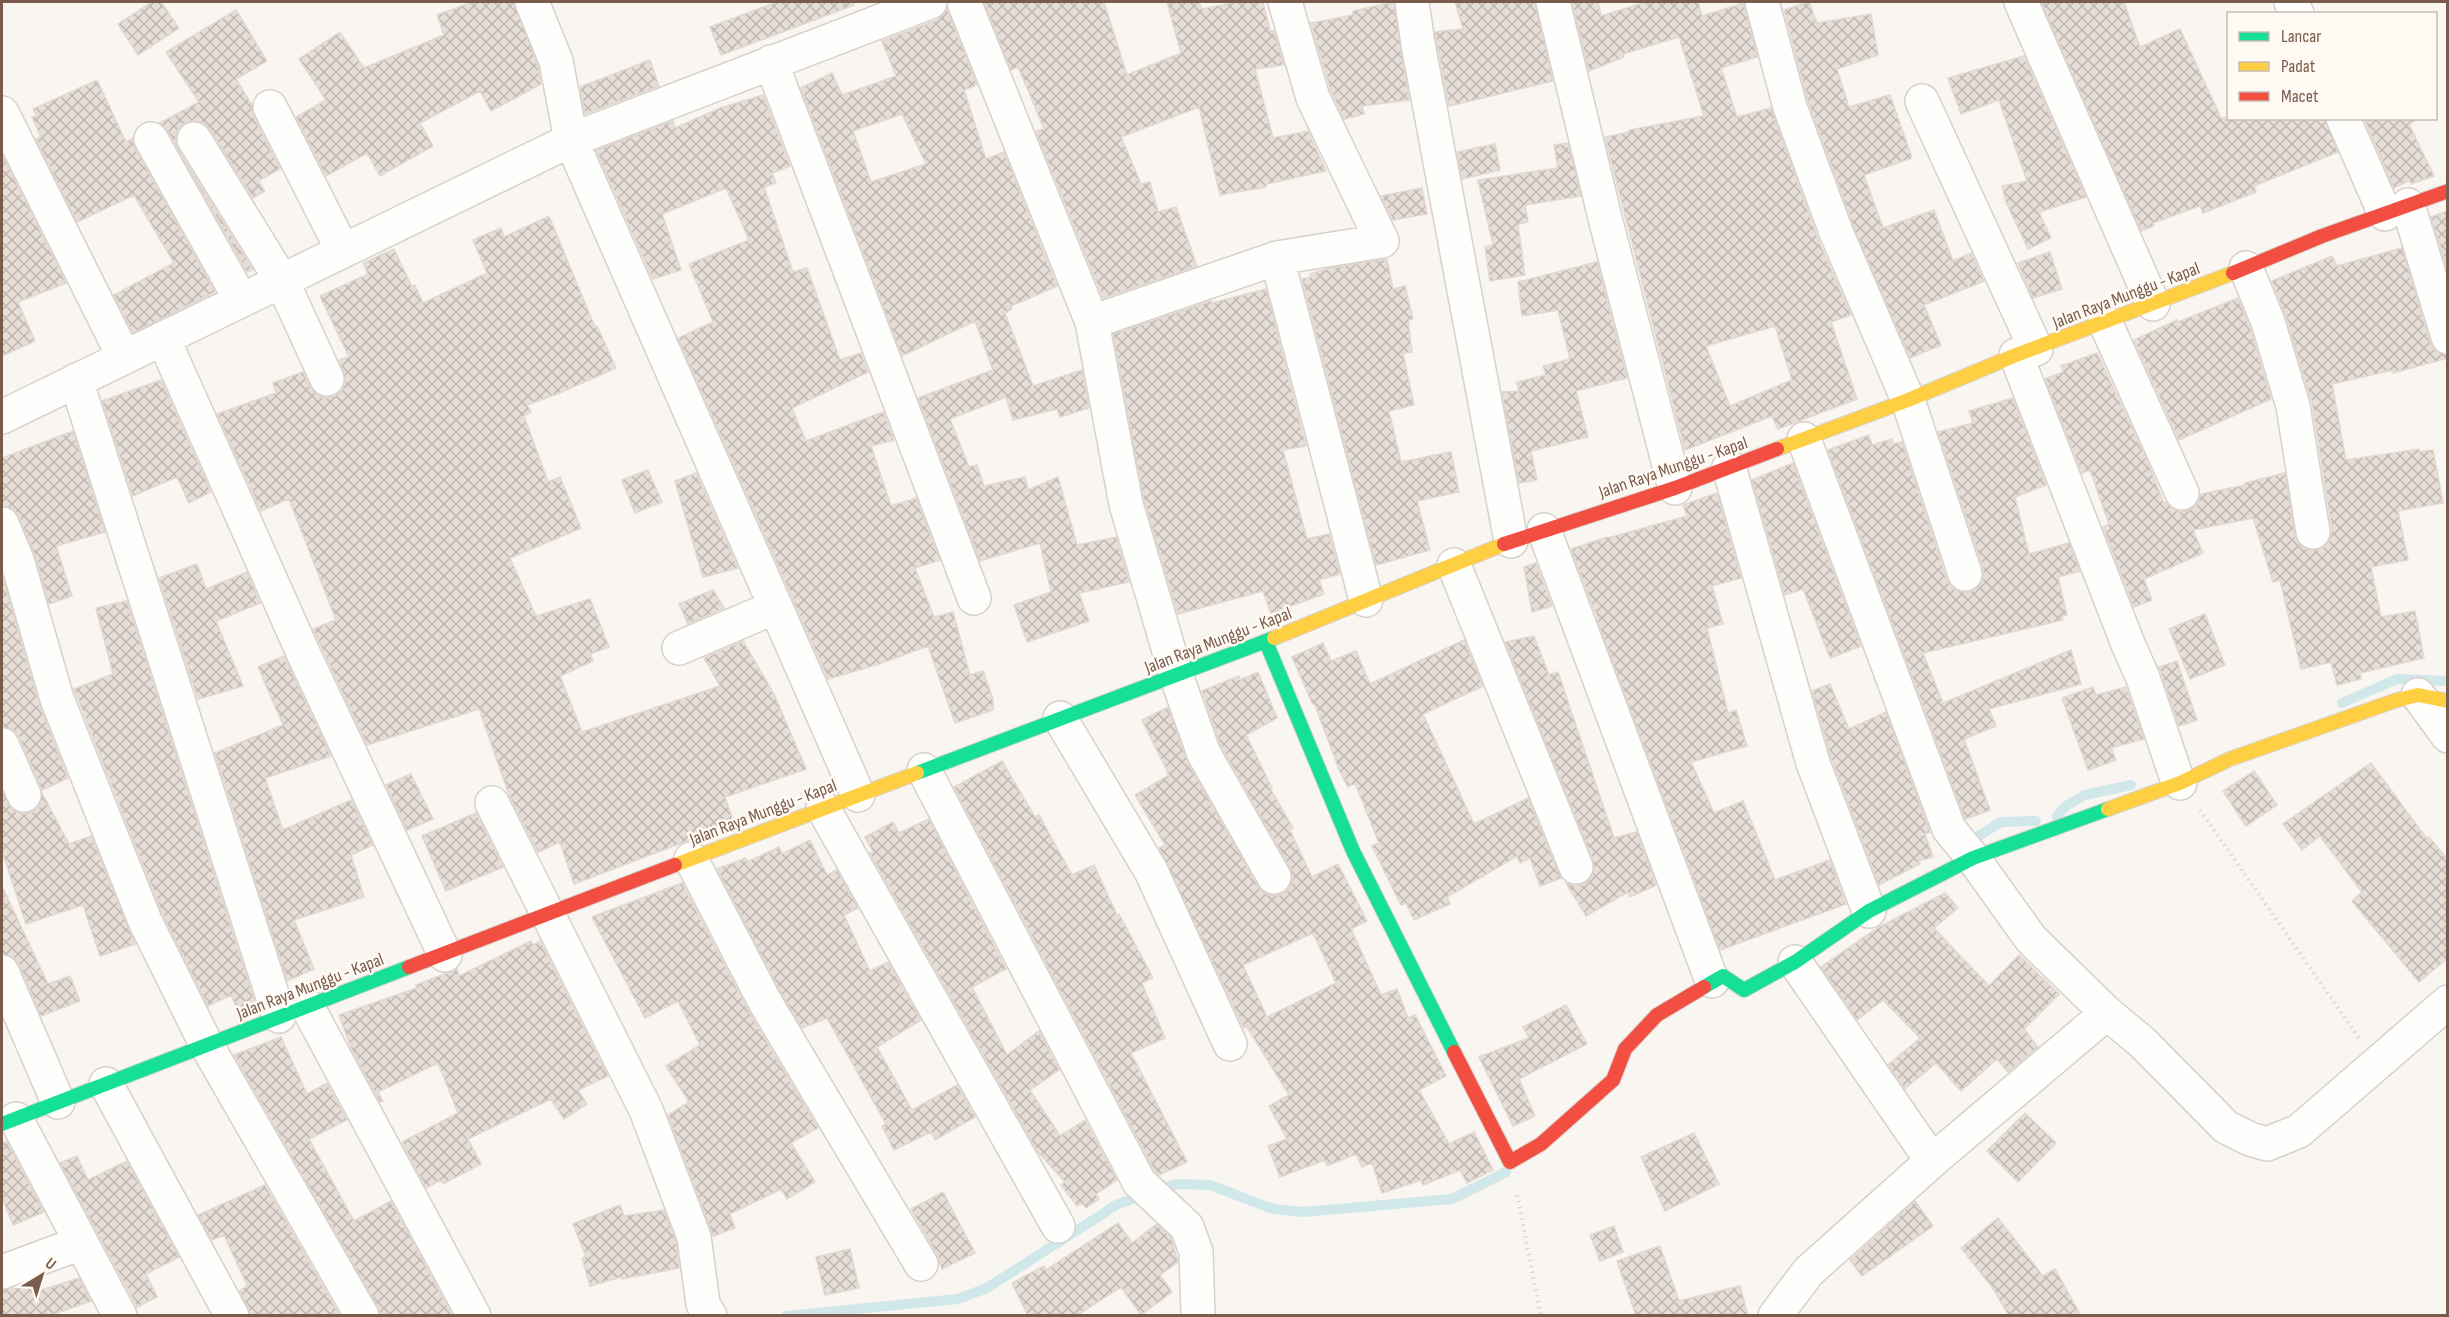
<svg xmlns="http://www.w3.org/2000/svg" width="2449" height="1317" font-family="'Sofia Sans Condensed',sans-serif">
  <defs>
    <pattern id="building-cross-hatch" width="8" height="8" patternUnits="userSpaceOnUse" patternTransform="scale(1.5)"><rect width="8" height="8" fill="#e6ded7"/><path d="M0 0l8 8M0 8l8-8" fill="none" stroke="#bfb7b1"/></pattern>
  </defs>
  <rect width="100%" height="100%" fill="#f9f5f0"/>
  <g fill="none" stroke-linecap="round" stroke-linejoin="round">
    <path stroke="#d0e8ea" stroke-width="10" d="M2342,703l55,-24 51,2
      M2057,816l9,-10 19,-11 46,-10
      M1972,840l29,-18 35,-1
      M1162,1189l15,-5 33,1 63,24 30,3 149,-13 54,-27
      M786,1316l172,-17 29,-11 131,-84 18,-6"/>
  </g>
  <path fill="url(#building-cross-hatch)" stroke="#e2d8d2" stroke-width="1.5" fill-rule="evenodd" d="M152,2h9l18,26 -41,27 -20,-31z
    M472,2h42l24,64 3,18 -50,27 -11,-20 -60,32 13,23 -53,30 -13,-23 -41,23 -30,-59 30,-17 -27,-41 41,-27 24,36 80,-33 -7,-20z
    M777,2h76l1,3 -133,50 -11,-28z
    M984,2h120l23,73 54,-22 -14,-51h32l3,7 35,-7h26l7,29h4l10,34 -29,4 18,69 35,-7 18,40 -60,13v3l-46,8 -21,-88 -78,30 20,47 9,-2 8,30 18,-5 21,59 -94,32 -64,-159 -3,-8 8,-2 -16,-39 -10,-23 -7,3z
    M1394,2l15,98 -47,6 2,8 -20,5 -13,-28 -20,-68 42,-8v-4z
    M1455,2h80l18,79 -104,25 -14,-74 28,-3z
    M1572,2h26l3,14 45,-14h52l4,14 42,-13 13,54 -36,11 16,49 34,-9 47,131 33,76 -20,7 26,77 -79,30 -6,-13 -87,34 -80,-313 24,-5v-2l75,-14 -25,-79 -56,17 1,3 -35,14zM1775,326l17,54 -62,26 -24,-60z
    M1809,2l8,21 54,-9 7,41 -41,14 12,38 41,-12 22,63 -48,17 19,53 51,-18 19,51 18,-8 13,28 -60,24 17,40 -31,13 -57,-133 -45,-124 -24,-91z
    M2041,2h83l16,45 40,-18 41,89h104l13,34 -84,34 2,6 -53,21 -3,-7 -47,17 1,3 -13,5z
    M947,9l30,76 -13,5 22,69 18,-7 53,134 -46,20 1,3 -7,4 28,73 49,-16 7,38 -29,9 -3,-8 -44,11 -7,-23 -56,22 19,48 8,-2 7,21 41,-9 3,13 30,-13 19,68 39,-8 13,45 -50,11 10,28 -62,21 -13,-37 37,-13 -11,-49 -60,18 -62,-163 75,-28 -18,-49 -73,35 -101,-268 31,-15 10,22 54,-19 -14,-35 55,-21zM902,114l24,50 -55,18 -18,-51z
    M236,10l31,51 -31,18 16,26 1,10 27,54 -22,12 7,10 -12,7 -43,-69 -7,-6 -9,-3 -9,3 -8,8 -2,9 3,9 75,121 -6,2 -80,-142 -7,-7 39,-21 -33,-50z
    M2024,56l62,141 -47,15 12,26 -23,11 -22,-47 -4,-16 25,-5 -28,-81 -38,14 -13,-36z
    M650,60l9,26 -74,28 -5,-27z
    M97,80l29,62 6,-4 3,10 80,144 -82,41 -19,-38 60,-32 -40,-68 -57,27 -41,-83 5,-2 -9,-20 5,-1 -4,-7z
    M763,95l27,71 -18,7 4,10 -12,4 29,85 14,-4 33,92 21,-7 7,19 -76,36 14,33 77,-29 11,28 -23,6 20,60 25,-8 24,62 -25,8 19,49 19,-5 17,63 13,-4 10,28v11l-38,13 -27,-77 -49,18 -51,15 -150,-341 35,-16 -24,-58 60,-24 -23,-52 -64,26 19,56 -28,9 -57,-129 77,-29 2,7 45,-20z
    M2364,118h55l-10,6 25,52 -23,8 -1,-4 -16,8z
    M1568,143l13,53 -56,9 3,17 -10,2 7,51 -35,6 -5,-34 8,-2 -15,-65 80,-12 -4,-23z
    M1495,144l5,26 -38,9 -5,-27z
    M2,154l64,129 -48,19 17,39 -33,15z
    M1422,188l5,26 -34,6 -12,-24z
    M2448,211v60l-17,-54z
    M549,216l46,111 2,-1 19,42 -59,26 -30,11 4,7 -7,4 24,66 12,-5 21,51 -71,30 26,58 54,-17 19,48 -19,7 3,7 -33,15 22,56 138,-46 -16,-28 39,-17 31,53 32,75 -81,28 9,26 -160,61 -14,-42 -22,10 -29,-57 -30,-86 -112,36 -54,-116 23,-9 -47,-121 -28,12 -44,-97 59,-21 -3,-10 30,-11 7,15 7,8 9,3 9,-2 7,-6 4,-10 -7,-20 10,-3 -29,-61 48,-22 -5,-11 31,-14 18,38 3,-2 8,18 64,-30 -14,-33 28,-12 3,9z
    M2402,248l28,94 6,9 12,4v3l-55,15v-3l-61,14 14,76 73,-11v3l14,-2 10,53 -45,8 10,49 -37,7 10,50 34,-6 9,47 -64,15 1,6 -24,6 -6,-23 -30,7 -21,-89 -7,2 -20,-64 -60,12 10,23 -59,26 8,21 -18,7 -31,-80 6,-3 -19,-54 -8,3 -37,-94 18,-7 -2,-6 36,-13 49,105 17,43 17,11 9,-2 9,-7 3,-9 45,-9 -1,-2 40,-10 10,63 4,8 7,5 11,1 7,-3 6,-8 2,-10 -20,-126 -26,-86 -14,-36 60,-25 5,10z
    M2050,252l12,37 -29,9 -15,-35z
    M1387,259l6,30 12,-3 8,33 -5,1 4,32 -9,1 11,52 -25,6 12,51 50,-10 8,40 -42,9 13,49 -54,15 -74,-286 9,-2 -1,-3 20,-6z
    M1597,262l30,116 -51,13 12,46 -57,14 6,29 -18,3 -17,-91 17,-1 -2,-9 29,-7 -3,-9 27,-7 -12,-49 -36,6 -4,-34z
    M1266,289l40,157 -23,4 24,89 22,-5 11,40 -21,6 5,14 -53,19 -8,-22 -85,23 -34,-114 -31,-166 98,-33 1,2z
    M2238,298l12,30 21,71 -92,41 -45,-100 43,-20 1,2z
    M161,380l50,112 -22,11 -12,-26 -44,19 -31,-95z
    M2013,398l33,87 -31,12 14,57 40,-11 11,28 -22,6 9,38 -5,1 1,4 -140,33 20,50 128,-53 10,34 -92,25 7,17 -32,13 26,71 -25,9 -137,-369 41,-15 3,10 20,-6 1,5 9,-2 45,138 6,8 9,4h8l9,-6 4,-9v-9l-45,-136 35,-9 -4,-12z
    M73,431l32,101 -49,14 16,50 -23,8 -14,-49 -16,-38 -6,-8 -11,-3v-48z
    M1793,463l68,183 -31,12 -27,-69 -18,6 -33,-115z
    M648,470l14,32 -27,11 -13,-33z
    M696,473l42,95 -35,9 -28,-96z
    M1717,493l24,85 -29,8 11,38 -16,4 21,85 8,-3 11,36 -56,16 23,51 29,-12 32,79 55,-20 16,44 -126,46 -121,-325 -3,-13h-1l-24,-63 36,-12 1,1 79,-22 -4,-11z
    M1536,563l16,43 -20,6 -8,-45z
    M197,564l9,25 41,-17 13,31 -44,18 27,65 -45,13 -39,-121z
    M2,575l37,129 29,74 -26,12 -23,-53 -6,-7 -11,-3z
    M713,590l11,18 -36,16 -9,-20z
    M127,601l129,405 -17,7 -8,-18 -23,11 -46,-93 -88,-224 39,-15 -17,-66z
    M2205,614l20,51 -35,14 -21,-50z
    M1534,636l15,39 9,-3 56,166 23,-6 19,53 -26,12 -2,-5 -42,24 -20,-33 8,3 8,-1 8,-6 4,-9 -1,-10 -88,-218z
    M1464,640l19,46 -60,28 51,110 54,-26 33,80 -21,8 -10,-28 -10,5 -3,-7 -70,41 3,7 -36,16 -8,-17 -5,2 -29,-59 7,-3 -24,-60 -7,4 -8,-15 -25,-67 -3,-2 -20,-46 31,-14 8,18 25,-10 14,33z
    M284,656l47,100 -66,22 18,52 68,-30 22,45 -22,10 13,42 -70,23 20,49 -27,12 -72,-228 68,-28 -25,-58z
    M2177,661l20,59 -18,6 -20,-59z
    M1258,672l19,46 -31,17 26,53h-2l23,40 -3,2 22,47 26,-13 29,57 -16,8 30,66 16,-6 11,29 7,-3 31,61 -27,14 30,54 25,-12 19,38 -26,13 -7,-13 -37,15 -2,-5 -39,13 -10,-30 -10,4 -6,-13 -29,12 -2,-6 -45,17 -12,-31 19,-7 -18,-33 20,-11 -42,-68 4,-2 -7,3 -85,-180 6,-3 -30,-50 34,-20 -27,-55 26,-13 20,56 70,123 6,7 9,3 10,-2 7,-7 3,-9 -3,-10 -69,-122 -19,-55 37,-15 1,4zM1313,933l23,50 -69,34 -24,-52z
    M1830,684l19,45 37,-17 44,120 -5,2 8,23 -15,4 2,3 -41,21 -48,-128 -19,-66z
    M2093,687l3,8 30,-8 18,52 -33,9 5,12 -28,10 -26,-72z
    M1002,761l33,56 4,-2 33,60 22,-10 23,50 2,-1 34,64 -11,5 23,55 -34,15 56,109 -28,13 -5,-5 -200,-383z
    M2371,763l56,76 2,-2 19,23v98l-29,24 -67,-81 10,-9 -42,-56 -18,14 -19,-26z
    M2254,771l23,34 -31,21 -23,-35z
    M411,774l22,45 -26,11 -21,-45z
    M2,790l10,20 11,4 9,-2 7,-5 3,-14 27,51 22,-8 44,108 -35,12 -17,-51 -57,19 -24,-73z
    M476,813l27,54 -57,24 -24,-55z
    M929,819l77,150 -34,18 35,68 32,-24 20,39 -29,20 30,46 25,-16 32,60 -21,14 3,5 -13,9 -4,-5 -5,3 -16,-21 4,-3 -27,-30 -168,-299 3,-1 -8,-15 28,-15 6,11z
    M810,840l17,35 10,-5 21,38 -14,7 26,56 18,-9 33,58 -44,27 35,63 45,-25 18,32 -40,23 -4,-8 -37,18 -12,-24 4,-2 -59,-106 -25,10 -21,-35 -64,-124 29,-11 1,4 32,-15 3,7z
    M682,883l67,129 69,116 -27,15 24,39 -28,17 -6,-10 -51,25 5,14 -22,8 -45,-121 21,-13 -23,-36 34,-21 -22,-44 -33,17 -53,-101z
    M2,886l46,98 22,-8 10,25 -39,15 -22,-52 -6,-7 -11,-3z
    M1945,893l13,15 -24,20 55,58 30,-31 40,39 -35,35 14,18 -30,25 -11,-13 -36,32 -25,-28 -31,26 -17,-24 32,-27 -37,-38 -26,20 -36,-53 58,-40z
    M531,941l2,4 7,-4 68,135 -30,14 9,14 -23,15 -13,-20 -83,40 13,25 -38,20 -2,-4 -15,8 -24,-46 56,-29 -20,-50 -60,29 5,9 -3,1 -29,-54 -12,-33 78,-27 -1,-3 41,-16 2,7z
    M1566,1005l21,39 -68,35 16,37 -22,10 -34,-69 50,-19 -6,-11z
    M281,1037l26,57 20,-11 20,37 -38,19 45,82 37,-20 61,114 -71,1 -3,-9 -144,-252z
    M2025,1113l31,30 -38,39 -31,-31z
    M1694,1133l25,51 -54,27 -24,-54z
    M2,1142h5l37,70 -31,13 -11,-28z
    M77,1156l11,24 39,-19 52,96 -33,17 11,23 -20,10 -77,-144z
    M265,1185l75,131h-89l-11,-25 7,-6 -23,-50 -12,5 -14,-25z
    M943,1192l32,61 -33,16 -5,-15 -26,-45z
    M1915,1201l18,25 -71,50 -12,-16z
    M620,1205l4,11 40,-6 12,32 3,26 -57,11 -1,-2 -31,9 -8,-28 4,-1 -13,-33z
    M1998,1218l45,58 12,-7 26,47h-72l-17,-29 -31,-39z
    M1118,1223l14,20 25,-19 14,14 7,24 -18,13 12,17 -31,23 -20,-28 -45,29h-48l-16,-33 32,-17 2,4z
    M1614,1226l9,26 -23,9 -10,-26z
    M1660,1246l19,55 61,-15 8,30h-112l-19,-55z
    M850,1249l9,39 -34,7 -9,-38z
    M79,1278l12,23 -42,15h-47v-26l36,-11 4,11z"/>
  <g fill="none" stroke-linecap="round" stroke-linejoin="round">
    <g stroke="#d7d1cb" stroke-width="36">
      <path id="street" d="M532,2l24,59 15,79 287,655
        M964,2l128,320 34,182 50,171 28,79 70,123
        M1412,2l6,42 93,497
        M1553,2l53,220 69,266
        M1762,2l28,105 46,125 72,168 57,174
        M2021,2l132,302
        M2291,2l6,12
        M771,62l203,536
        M1922,101l114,248
        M270,107l73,144
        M2,113l122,244
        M2343,118l42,96
        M151,139l90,161
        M194,139l88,142 45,98
        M2408,205l40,132
        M1277,258l89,342
        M2246,268l22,54 25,84 20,126
        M1092,322l185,-64 105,-17 -69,-143 -28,-96
        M2105,322l77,171
        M163,338l142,319 140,298
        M2016,355l112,289 15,34 33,98 4,7
        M76,380l203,636
        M2,417l569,-277 359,-138
        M1804,439l145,390 24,29 58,81 76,74 36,30 83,84 24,12 17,5 32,-13 149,-129
        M1729,467l84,296 56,148
        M2,524l15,36 40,139 88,222 61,123 156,272
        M1544,530l168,451
        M1454,565l122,302
        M679,648l96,-41
        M2418,695l30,41
        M1060,718l91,153 79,173
        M2,745l22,50
        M924,770l215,412 48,45 9,25 2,64
        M492,803l154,307 48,127 9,67 7,12
        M823,808l235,418
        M691,859l74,143 156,262
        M1795,962l137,199
        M2,972l56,130
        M307,1006l167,310
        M106,1084l126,232
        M16,1119l104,197
        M2,1272l79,-29
        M1775,1316l33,-44 124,-111 175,-148"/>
    </g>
    <g stroke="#d9d2cb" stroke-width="16">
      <path id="fast" d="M1266,642l87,209 101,201
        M917,773l357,-135
        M1704,987l19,-11 21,14 51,-28 74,-51 104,-53 135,-49
        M2,1124l407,-157"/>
    </g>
    <g stroke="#d9d2cb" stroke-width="16">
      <path id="slow" d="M1777,449l131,-49 108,-45 217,-82
        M1274,638l230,-94
        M2108,809l72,-26 50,-24 167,-59 21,-5 30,6
        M675,865l242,-92"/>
    </g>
    <g stroke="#d9d2cb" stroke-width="16">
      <path id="jam" d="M2233,273l89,-37 126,-45
        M1504,544l171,-56 102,-39
        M409,967l266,-102
        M1454,1052l56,110 31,-18 72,-64 12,-31 32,-34 47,-28"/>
    </g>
    <path stroke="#dcd5d0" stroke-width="4" stroke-dasharray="1.5 4.5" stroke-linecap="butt" d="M2200,810l159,228
      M1517,1195l24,121"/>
    <use href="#street" stroke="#fefefd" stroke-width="33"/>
    <use href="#fast" stroke="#16e098" stroke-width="14"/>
    <use href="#slow" stroke="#ffcf43" stroke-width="14"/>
    <use href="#jam" stroke="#f24e42" stroke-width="14"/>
  </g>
  <g text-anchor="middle" stroke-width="5" stroke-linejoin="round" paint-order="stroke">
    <g font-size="18" fill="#7a5c4d" stroke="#fffaf3">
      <text transform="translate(2126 295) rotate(-21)" y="6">Jalan Raya Munggu - Kapal</text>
      <text transform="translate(1673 467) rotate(-19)" y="6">Jalan Raya Munggu - Kapal</text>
      <text transform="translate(1218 640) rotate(-21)" y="6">Jalan Raya Munggu - Kapal</text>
      <text transform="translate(763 812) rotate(-21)" y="6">Jalan Raya Munggu - Kapal</text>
      <text transform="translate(310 986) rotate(-21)" y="6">Jalan Raya Munggu - Kapal</text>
    </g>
  </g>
  <rect width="2449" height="1317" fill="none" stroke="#7a5c4d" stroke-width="6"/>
  <rect x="2227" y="12" width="210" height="108" fill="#fffaf3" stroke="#cabbb1" stroke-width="1.5"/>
  <rect x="2239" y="32" width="30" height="9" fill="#16e098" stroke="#cabbb1" stroke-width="1.5"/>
  <text x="2281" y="42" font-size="18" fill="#7a5c4d">Lancar</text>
  <rect x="2239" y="62" width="30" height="9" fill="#ffcf43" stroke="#cabbb1" stroke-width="1.5"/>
  <text x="2281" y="72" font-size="18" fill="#7a5c4d">Padat</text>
  <rect x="2239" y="92" width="30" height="9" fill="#f24e42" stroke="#cabbb1" stroke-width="1.5"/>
  <text x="2281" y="102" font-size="18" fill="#7a5c4d">Macet</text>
  <g transform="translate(42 1275) rotate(38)" stroke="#fffaf3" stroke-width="4.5" paint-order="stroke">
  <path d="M0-4.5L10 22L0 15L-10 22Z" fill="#7a5c4d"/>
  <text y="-9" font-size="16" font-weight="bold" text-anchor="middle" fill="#7a5c4d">U</text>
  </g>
</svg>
